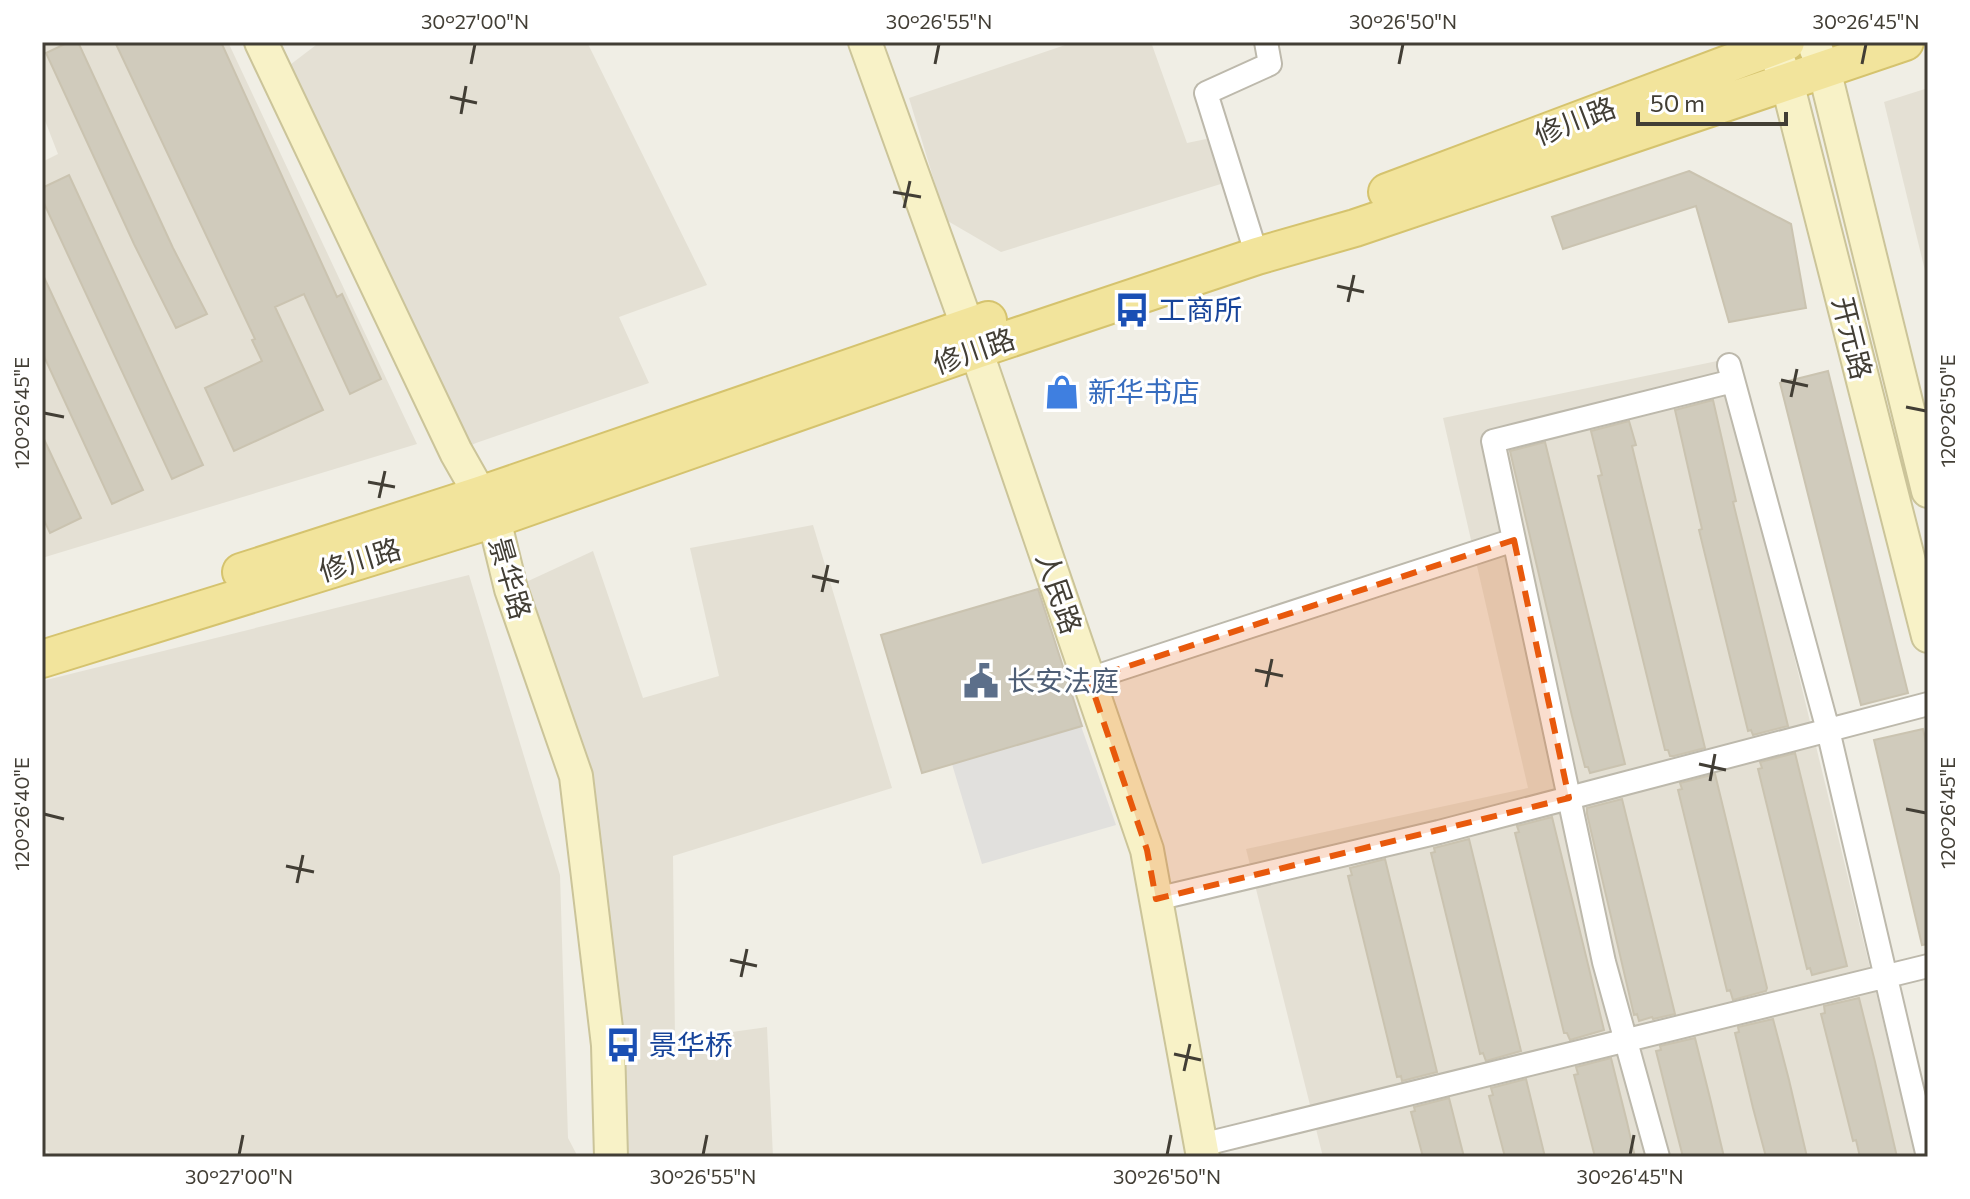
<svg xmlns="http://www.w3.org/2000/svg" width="1970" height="1199" font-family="Commissioner,'Noto Sans SC',sans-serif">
  <rect width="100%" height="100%" fill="#f0eee5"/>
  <path fill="#e4e0d4" d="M42,42h186l189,402 -375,114v-396l16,-8 -16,-41z
    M320,42h267l120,243 -88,32 30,66 -173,60 -20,9 -178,-378z
    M1074,42h77l36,101 24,-5 13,45 -223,69 -55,-32 -37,-122z
    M1928,88v195l-44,-181z
    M1722,360l194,797h-593l-77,-308 282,-61 -85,-370z
    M813,525l79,263 -219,68 2,184 92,-13 6,130h-162l-35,-381 -65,-187 82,-38 50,147 76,-22 -29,-128z
    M469,575l91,300 8,263 10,19h-524l-12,-11v-465z"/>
  <path fill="#e1e0dd" d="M1081,726l35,99 -134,39 -30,-100z"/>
  <path fill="#d0cbbc" stroke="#cac3b0" stroke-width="2" d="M69,42h9l95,206 34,66 -31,14 -42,-84 -88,-191z
    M115,42h106l116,255 5,-3 39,85 -31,15 -46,-100 -29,13 48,103 -89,41 -29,-63 57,-27 -10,-21 3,-1z
    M1689,171l102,53 15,84 -77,14 -33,-116 -133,43 -11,-32z
    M69,175l134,290 -31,14 -130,-280v-11z
    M42,273l101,217 -31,14 -70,-152z
    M1828,371l80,322 -47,12 -81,-322z
    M1713,400l23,101 -3,1 55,224 -35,9 -2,-5 -3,1 -49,-201 3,-1 -27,-119z
    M1629,421l7,24 -4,1 73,302 -31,8h-4l-2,-6h-3l-67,-274 4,-1 -11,-44z
    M42,435l39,83 -31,15 -8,-17z
    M1545,442l80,322 -35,9 -2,-6h-3l-13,-51 -62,-265z
    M1038,589l44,137 -160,47 -41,-138z
    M1923,729l5,23v192l-6,1 -48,-205z
    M1795,753l52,213 -35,9 -2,-7 -3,1 -49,-200 4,-1 -2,-6z
    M1715,774l52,214 -1,3 -33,9 -3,-10 -3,1 -49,-201 4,-1 -2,-6z
    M1622,799l53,215 -22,5 -1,-2 -13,4 -2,-7 -3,1 -47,-201v-6z
    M1552,817l52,213 -34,10 -3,-7h-3l-49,-200 4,-1 -2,-6z
    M1469,839l52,212 -35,10 -3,-8 -3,1 -49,-201 4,-1 -1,-4z
    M1385,859l52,213 -35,9 -1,-5 -4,1 -49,-201 4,-1 -2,-7z
    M1859,998l16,64 22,95h-37l-4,-17 -3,1 -13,-52 -19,-75 4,-1 -1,-7z
    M1773,1019l16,61 18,77h-41l-13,-49 -18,-75 4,-1 -1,-5z
    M1695,1038l15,60 14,59h-41l-8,-31 -19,-75 5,-1 -1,-4z
    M1611,1058l16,64 8,35h-40l-21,-82 4,-1 -2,-7z
    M1526,1079l19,78h-40l-16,-61 4,-1 -2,-7z
    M1449,1098l15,59h-41l-12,-45 4,-1 -1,-4z"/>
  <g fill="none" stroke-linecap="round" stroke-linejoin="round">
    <g stroke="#bdb9ac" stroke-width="26">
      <path id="street" d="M1257,256l-51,-163 64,-29 -4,-22
        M1729,365l99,365 100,427
        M1089,679l425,-139
        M1156,899l283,-67 489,-128
        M1201,1145l727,-179
        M1658,1157l-54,-195 -111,-521 240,-60"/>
    </g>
    <g stroke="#cbc499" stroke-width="36">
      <path id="secondary" d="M261,42l195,410 38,67 17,70 65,187 32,269 3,112
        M865,42l111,308 171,500 56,307
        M1771,42l16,40 141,554
        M1813,42l11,27 104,422"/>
    </g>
    <g stroke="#d5c36e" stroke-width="40">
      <path id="primary" d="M1387,192l399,-150
        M241,572l239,-77 508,-175
        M42,659l452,-140 482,-169 281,-94 98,-28 550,-186"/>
    </g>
    <use href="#street" stroke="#fff" stroke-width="22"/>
    <use href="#secondary" stroke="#f8f2c7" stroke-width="32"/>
    <use href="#primary" stroke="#f2e49c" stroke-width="36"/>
  </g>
  <path fill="#e8590c" fill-opacity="0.2" stroke="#e8590c" stroke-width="6" stroke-dasharray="16 10" stroke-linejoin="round" d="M1514,540l55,258 -413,101 -9,-49 -58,-171z"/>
  <path fill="none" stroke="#423e35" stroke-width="3" d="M471,64l4,-20M935,64l4,-20M1399,64l4,-20M1862,64l4,-20M450,97l27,6M461,114l5,-28M893,192l28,5M904,208l6,-27M1337,286l27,6M1348,302l6,-27M1781,380l27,6M1791,397l6,-28M1906,407l20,4M44,413l20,4M368,482l27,5M379,498l6,-27M812,576l27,6M822,592l6,-27M1255,670l28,6M1266,687l6,-28M1699,764l27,6M1710,781l5,-27M1906,809l20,4M44,814l20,5M286,866l28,6M297,883l6,-28M730,960l27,6M741,977l6,-28M1174,1054l27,6M1184,1071l6,-27M239,1155l4,-20M703,1155l4,-20M1167,1155l4,-20M1630,1155l4,-20"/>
  <defs>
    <g id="bus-bare" transform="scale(2.76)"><path d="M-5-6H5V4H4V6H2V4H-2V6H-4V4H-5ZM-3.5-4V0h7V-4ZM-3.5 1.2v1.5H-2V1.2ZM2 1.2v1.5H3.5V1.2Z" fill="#1a4fb4" stroke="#fff" stroke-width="2.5" paint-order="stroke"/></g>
    <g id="shop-bare" transform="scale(2.76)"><path d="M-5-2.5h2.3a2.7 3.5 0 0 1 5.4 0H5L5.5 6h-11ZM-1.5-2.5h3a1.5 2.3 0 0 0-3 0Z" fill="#3f7fe0" stroke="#fff" stroke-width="2.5" paint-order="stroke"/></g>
    <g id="civic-bare" transform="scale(2.76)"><path d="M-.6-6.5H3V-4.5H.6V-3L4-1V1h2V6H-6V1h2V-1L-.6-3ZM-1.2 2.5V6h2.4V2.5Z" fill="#5c6f8a" stroke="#fff" stroke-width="2.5" paint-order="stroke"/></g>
  </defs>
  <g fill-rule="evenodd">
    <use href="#bus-bare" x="1132" y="310"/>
    <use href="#shop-bare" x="1062" y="392"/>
    <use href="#civic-bare" x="981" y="681"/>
    <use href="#bus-bare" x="623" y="1045"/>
  </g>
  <g text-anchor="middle" stroke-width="6" stroke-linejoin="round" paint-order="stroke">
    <g font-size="28" fill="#423e35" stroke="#fff">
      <text transform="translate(1575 121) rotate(-21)" y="10">修川路</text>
      <text transform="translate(1852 338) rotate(76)" y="10">开元路</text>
      <text transform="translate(974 351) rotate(-19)" y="10">修川路</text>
      <text transform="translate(360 560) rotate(-17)" y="10">修川路</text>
      <text transform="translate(510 578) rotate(74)" y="10">景华路</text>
      <text transform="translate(1059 593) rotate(71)" y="10">人民路</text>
    </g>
    <g font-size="28" fill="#164399" stroke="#fff" text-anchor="start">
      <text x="1158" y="320">工商所</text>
      <text x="649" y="1055">景华桥</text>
    </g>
    <g font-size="28" fill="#366cbe" stroke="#fff" text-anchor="start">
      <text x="1088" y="402">新华书店</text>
    </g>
    <g font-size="28" fill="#4e5e75" stroke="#fff" text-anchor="start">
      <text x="1007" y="691">长安法庭</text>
    </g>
  </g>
  <rect width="1970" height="1199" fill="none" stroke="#ffffff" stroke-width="88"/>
  <path d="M1638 112v12h148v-12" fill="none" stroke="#423e35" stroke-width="4"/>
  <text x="1650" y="112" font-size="24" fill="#423e35" stroke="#ffffff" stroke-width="6" paint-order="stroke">50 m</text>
  <rect x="44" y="44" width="1882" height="1111" fill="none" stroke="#423e35" stroke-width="3"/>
  <g font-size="20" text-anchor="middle" fill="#423e35">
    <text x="475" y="29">30°27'00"N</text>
    <text x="939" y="29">30°26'55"N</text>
    <text x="1403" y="29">30°26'50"N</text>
    <text x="1866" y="29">30°26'45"N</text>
    <text transform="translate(1948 411) rotate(-90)" y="7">120°26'50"E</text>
    <text transform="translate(22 413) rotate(-90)" y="7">120°26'45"E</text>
    <text transform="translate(1948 813) rotate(-90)" y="7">120°26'45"E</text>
    <text transform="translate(22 814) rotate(-90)" y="7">120°26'40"E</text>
    <text x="239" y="1184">30°27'00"N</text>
    <text x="703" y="1184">30°26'55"N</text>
    <text x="1167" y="1184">30°26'50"N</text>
    <text x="1630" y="1184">30°26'45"N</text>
  </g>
</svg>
